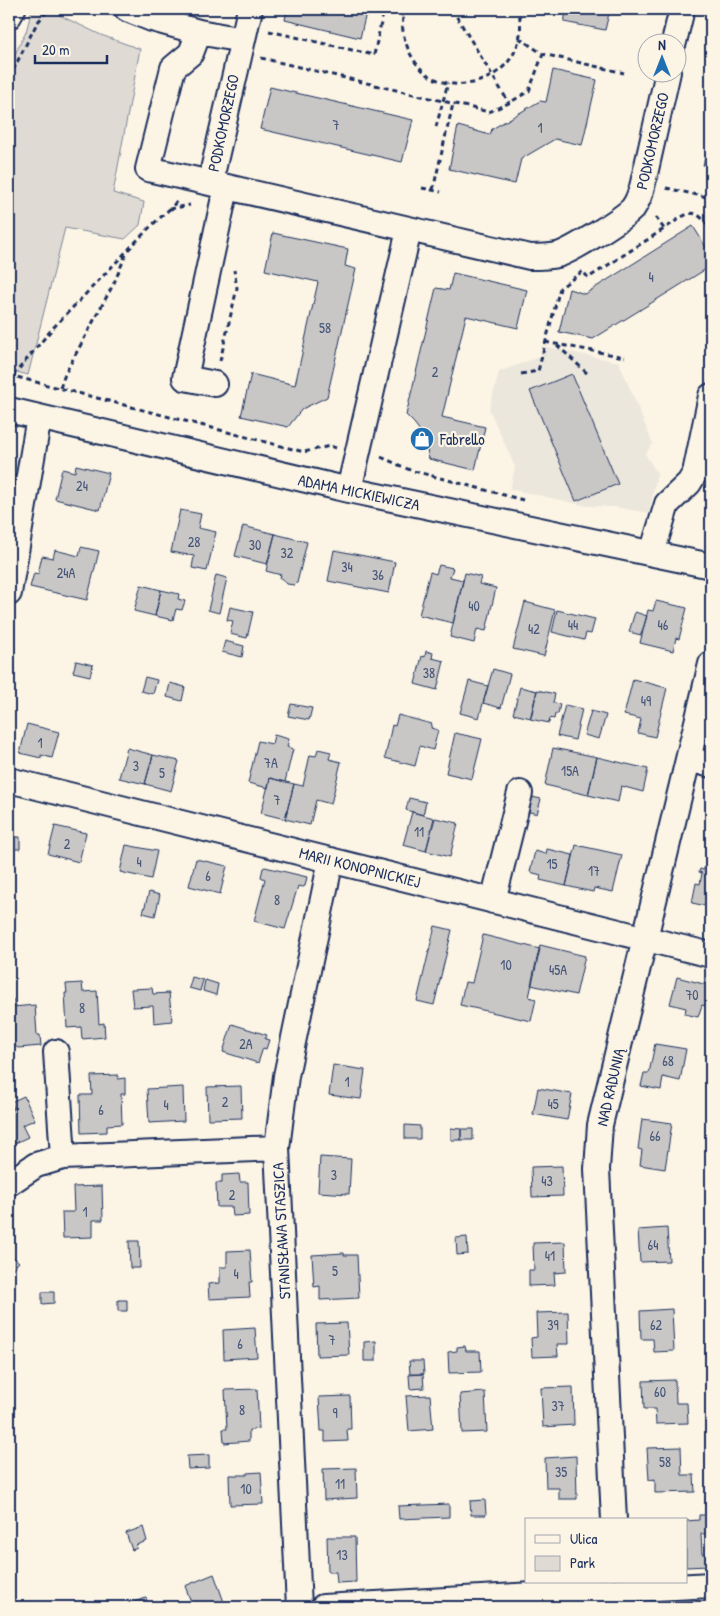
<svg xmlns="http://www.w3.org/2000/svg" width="720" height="1616" font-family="'Patrick Hand',sans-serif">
  <rect width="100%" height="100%" fill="#fcf5e5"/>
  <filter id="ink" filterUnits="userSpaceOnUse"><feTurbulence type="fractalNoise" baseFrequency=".02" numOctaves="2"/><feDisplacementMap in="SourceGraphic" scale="10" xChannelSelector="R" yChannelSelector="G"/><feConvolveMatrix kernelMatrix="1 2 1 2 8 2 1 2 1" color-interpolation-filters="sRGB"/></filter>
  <g filter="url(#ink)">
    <path fill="#ece7dc" d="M542,346l77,16 34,82 -8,10 12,19 -8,40 -35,-6 -27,-1 -77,-17 5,-22 -26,-58 10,-37 42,-16z"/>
    <path fill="#dfdbd4" stroke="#7d8599" d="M32,9h25l2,6 42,20 39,14 -27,144 31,9 -4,23 -15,14 -60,-11 -37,147 -19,-5v-304l17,-34z"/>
    <path fill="#c8c7c6" stroke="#1b2f5e" d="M287,9h80l-7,29 -75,-18z
      M567,9h43l-5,21 -41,-8z
      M553,70l44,10 -15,65 -27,-6 -34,20 -6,25 -66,-15 9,-43 32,9 2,-6 48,-28 6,1z
      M270,87l143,33 -11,42 -142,-33z
      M708,145l3,1v11l-5,-2z
      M706,155l5,2v17l-3,-1 1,-6 -6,-2z
      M693,226l18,29v11l-118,73 -34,-7 10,-43 16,5z
      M273,233l75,16 -3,17 11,3 -29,128 -25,12 -14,18 -47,-11 10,-42 44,11 23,-103 -53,-12z
      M453,273l74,17 -9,38 -52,-12 -24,101 43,10 -10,43 -46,-11 -5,-23 -10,-13 -8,-8 30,-127 13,2z
      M572,374l46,110 -42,17 -46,-110z
      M76,465l33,8 -9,37 -45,-11 7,-30 13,3z
      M180,510l21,4 -3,14 18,4 -9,39 -15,-3 2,-12 -23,-4z
      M243,526l32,8 -8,30 -32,-8z
      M275,534l32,8 -10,41 -3,2 -7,-1 -3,-4 -4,-2 1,-3 -15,-4z
      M81,547l18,4 -12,49 -57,-13 4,-14 4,1 4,-18 11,2 2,-8 24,6z
      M334,550l61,12 -6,31 -61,-12z
      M439,565l14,3 -3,9 13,3 -10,43 -34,-8 11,-43 6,2z
      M465,573l16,4 -2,7 17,4 -10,43 -9,-2 -3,14 -24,-6z
      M216,575l11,3 -8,35 -11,-3z
      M141,585l20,5 -6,26 -21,-5z
      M161,590l18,4 -1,5 7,2 -3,9 -6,-1 -3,11 -18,-4z
      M656,601l31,7 -8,31 -3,-1 -3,13 -33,-8 8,-33 5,1z
      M525,602l30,8 -11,46 -31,-7z
      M230,607l23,5 -6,26 -17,-4 3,-13 -6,-1z
      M557,610l38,9 -4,15 -5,-1 -2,7 -32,-8z
      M635,612l12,4 -6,19 -12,-3z
      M225,641l19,5 -2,11 -20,-5z
      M426,651l7,2 -1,5 12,3 -7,29 -22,-6 7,-28 3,1z
      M76,661l17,4 -3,11 -17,-4z
      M493,669l17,5 -9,34 -18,-5z
      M145,677l12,3 -4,14 -12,-3z
      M633,679l34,9 -12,49 -17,-4 3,-14 -17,-4z
      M469,681l19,5 -9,32 -19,-5z
      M170,683l15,4 -3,14 -15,-4z
      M520,687l17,4 -6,27 -18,-4z
      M537,690l18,4 -2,9 7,1 -2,10h-3l-1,5 -4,-1 -1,5 -19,-4z
      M291,704l21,4 -3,12 -21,-4z
      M565,705l17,4 -7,31 -18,-4z
      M591,711l15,4 -7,24 -15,-4z
      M398,715l34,9 -1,4 7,2 -5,20 -13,-4 -5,20 -30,-8 7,-33 3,1z
      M27,724l32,8 -7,26 -11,-3v3l-21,-5z
      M455,733l27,6 -10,40 -26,-6z
      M274,735l15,4 -2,8 6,2 -8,33 -15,-4 -2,10 -20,-5 10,-42 14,3z
      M127,748l26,7 -8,29 -26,-6z
      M553,748l44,9 -9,38 -43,-10z
      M318,749l13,3 -2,7 12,3 -10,42 -15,-4 -6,25 -25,-6 9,-35 9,2 7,-31 6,1z
      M153,755l26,6 -8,30 -26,-7z
      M597,757l51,12 -5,23 -22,-6 -3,16 -30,-7z
      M270,778l24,6 -9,35 -24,-6z
      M527,796l14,3 -4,15 -14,-4z
      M409,798l17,4 -3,13 -17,-5z
      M412,812l22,6 -8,33 -23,-6z
      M435,818l23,5 -8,34 -24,-6z
      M711,824v15h-3z
      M55,826l31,7 -7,29 -31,-8z
      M9,827h1v10h10v12h-9v11h-2z
      M126,845l31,6 -6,28 -31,-7z
      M576,845l46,10 -9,37 -19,-4 -1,4 -27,-6z
      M547,849l26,6 -7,31 -26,-6 1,-5 -11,-3 5,-21 11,3z
      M196,859l31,7 -7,28 -31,-8z
      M706,860l5,2v45l-19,-4 4,-20 4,1 2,-11 -3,-1 1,-3 4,1z
      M265,867l42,10 -2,9 -2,1 -5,-1 -13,43 -31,-8 11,-42 -4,-2 2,-9z
      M149,892l11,3 -5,21 -12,-3z
      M435,926l17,4 -18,75 -17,-4z
      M483,935l57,14 -11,48 7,2 -5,22 -71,-16 5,-23 7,1z
      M540,945l45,11 -9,39 -45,-10z
      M192,977l11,3 -3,11 -11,-3z
      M677,977l34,9v21l-9,-2 -4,12 -13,-3 1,-6 -16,-4z
      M205,980l13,4 -2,11 -13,-4z
      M82,983l1,9 14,-1 2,33 5,-1 1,14 -23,2 -1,-12 -14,1 -2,-35h2l-1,-9z
      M152,988l1,6 16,-1 3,28 -18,2 -1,-17 -20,1 -2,-18z
      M9,999h4v8l22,-2 2,30h3l1,11 -23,2 -9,-6z
      M232,1024l35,11 -2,4 4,1 -3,9 -3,-1 -5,15 -35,-11z
      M655,1044l31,5 -6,32 -17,-4 -2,13 -20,-4 3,-13h5z
      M333,1065l32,5 -4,29 -32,-4z
      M118,1075v4l7,-1v16h-4l1,30 -15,1v7l-26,1 -1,-38h12l-1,-19z
      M241,1086l1,32 -34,1 -1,-32z
      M183,1087l1,34 -35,2 -2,-34z
      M538,1088l34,6 -5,26 -34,-6z
      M24,1096l11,24 -13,5 6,12 -19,9v-35l5,-2 -3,-7z
      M642,1119l30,4 -7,46 -25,-4 2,-15 -4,-1z
      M405,1125l15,1v13h-15z
      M451,1128l10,1v11h-10z
      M461,1129h12v11h-12z
      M320,1157l31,2 -2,35 -31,-2z
      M562,1166l1,30 -31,1 -1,-30z
      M239,1174l1,8h8l1,33 -16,1 -1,-9h-15l-1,-24h6v-8z
      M102,1186l1,34h-10v17l-30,1 -1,-26h12l-1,-25z
      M667,1228l2,33 -29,1 -2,-32z
      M467,1237l1,17 -11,1 -1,-17z
      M129,1241h10l1,27h-10z
      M565,1242l1,30 -12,1 1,12 -26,1v-16h5l-1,-27z
      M250,1250l2,32h-3l1,15 -41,2 -1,-15 12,-1v-16h7v-16z
      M9,1253l10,9 -10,11z
      M344,1253v2h13l2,43 -39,2v-14l-6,1 -2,-32z
      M42,1292h12v11l-12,1z
      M118,1300h9v11h-9z
      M672,1309l2,42 -20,1 -1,-13h-12l-1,-28z
      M568,1312l1,32h-12l1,12 -26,1 -1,-19 6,-1 -1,-24z
      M347,1323l2,32 -32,1 -1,-32z
      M255,1328l2,29 -33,2 -1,-29z
      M376,1341v20h-12v-19z
      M465,1346l1,5h14l1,21 -32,1 -1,-21 9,-1v-4z
      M409,1361h14l1,13h-14z
      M423,1374l1,14 -14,1 -1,-14z
      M675,1380l1,23h11l1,20 -32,1 -1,-15h-11l-1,-28z
      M573,1387l1,38 -31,2 -2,-39z
      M257,1389l2,40 -10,1v11l-25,2 -1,-14h4l-2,-39z
      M485,1392l2,40 -25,1 -2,-39z
      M430,1395l3,34 -24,2 -3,-35z
      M350,1396l1,33h-4l1,12 -23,1v-11h-4l-2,-34z
      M681,1447l1,28h12l1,17 -40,1v-14l-6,1 -2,-32z
      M209,1455v13l-21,1 -1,-13z
      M576,1456l1,43h-18v-11h-13l-1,-30z
      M356,1468l1,30 -33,2 -1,-31z
      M261,1472l2,32 -33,1 -1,-30h18v-2z
      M485,1500l1,15h-15l-1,-14z
      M449,1504v13l-50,2 -1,-13z
      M699,1515h11l1,19h-10l1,20h5l1,12 -22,1v-46l13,-1z
      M143,1527l4,14 -11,4 1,3 -5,2 -6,-17z
      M327,1537h28l1,45 -19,1 -1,-11h-8z
      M9,1573l4,12 -4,1z
      M214,1574l10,28 -15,5h-16l-8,-21z
      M146,1598l3,9h-30z
      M698,1601l1,6h-15l-1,-5z"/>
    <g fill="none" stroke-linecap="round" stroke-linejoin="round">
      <g stroke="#1b2f5e" stroke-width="28">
        <path id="minor" d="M127,9l25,10 47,13 43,8
          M250,9l-40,174 320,74c9,0 18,0 27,-2 13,-3 67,-37 76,-47 5,-7 8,-16 10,-25l25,-111
          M9,16l4,-7
          M199,32l-8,21 -18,15 -25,101 62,14
          M674,42l8,-33
          M215,384l-30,-6 41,-190
          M9,410l340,80 362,76
          M349,490l60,-260
          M652,553l15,-49 22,-21 6,-10 16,-77
          M9,593l30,-176
          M689,759l22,6
          M9,780l702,175
          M493,901l27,-108
          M56,1052l7,105
          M9,1183l27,-18 27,-8 214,-9
          M614,1520l-17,-351 3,-44 111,-461
          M299,1607l-22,-459 9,-72 45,-216
          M323,1607l388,-22"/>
      </g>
      <path stroke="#1b2f5e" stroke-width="3" stroke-dasharray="5 4" stroke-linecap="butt" d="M405,9c-4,12 -3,25 2,37 25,70 131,36 111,-37
        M452,9l57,94
        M384,11l19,4
        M269,31l105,24 10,-46
        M519,38l24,16 81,19
        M261,58l228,54 20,-9 20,-12 14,-37
        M9,78l28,-55 12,-14
        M436,127l12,-44
        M422,188l19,4
        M666,188l45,10
        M433,190l20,-86
        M170,209l20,-4
        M656,217l8,12c23,-15 30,-27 47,2
        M545,342l80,15
        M557,345l32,30
        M220,361l17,-73 -3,-18
        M521,374l17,-3 22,-83 23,-17 5,7 76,-49
        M9,375l295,77 26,-6 6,2
        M13,376l39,-47 99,-103 22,-20 5,-7
        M60,388l5,-14 49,-91 13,-31
        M381,457l29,13 113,30"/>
      <use href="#minor" stroke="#fcf5e5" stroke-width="24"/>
    </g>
  </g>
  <defs>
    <g id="shop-disc" transform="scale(1.25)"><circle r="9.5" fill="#1f6fb2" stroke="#fcf5e5"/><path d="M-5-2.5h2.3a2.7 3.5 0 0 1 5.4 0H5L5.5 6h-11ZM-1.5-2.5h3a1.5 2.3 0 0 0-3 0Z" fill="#fff"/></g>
  </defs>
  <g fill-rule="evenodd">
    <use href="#shop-disc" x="422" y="439"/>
  </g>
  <g text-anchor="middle" stroke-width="4.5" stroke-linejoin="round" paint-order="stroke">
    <g font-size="14" fill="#465578">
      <text x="336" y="130">7</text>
      <text x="540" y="133">1</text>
      <text x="651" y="282">4</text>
      <text x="325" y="333">58</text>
      <text x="435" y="377">2</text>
      <text x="82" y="491">24</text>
      <text x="194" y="547">28</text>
      <text x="255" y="550">30</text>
      <text x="287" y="558">32</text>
      <text x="347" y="572">34</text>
      <text x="66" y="578">24A</text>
      <text x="378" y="580">36</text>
      <text x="474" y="611">40</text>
      <text x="573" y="630">44</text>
      <text x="663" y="630">46</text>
      <text x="534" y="634">42</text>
      <text x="429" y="678">38</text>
      <text x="646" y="706">49</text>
      <text x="40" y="748">1</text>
      <text x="271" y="768">7A</text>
      <text x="136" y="771">3</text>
      <text x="570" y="776">15A</text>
      <text x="162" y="778">5</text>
      <text x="277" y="805">7</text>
      <text x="419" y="837">11</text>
      <text x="67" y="849">2</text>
      <text x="139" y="867">4</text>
      <text x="552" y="869">15</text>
      <text x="594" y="876">17</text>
      <text x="208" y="881">6</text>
      <text x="277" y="905">8</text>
      <text x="506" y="970">10</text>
      <text x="558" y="975">45A</text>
      <text x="692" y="1000">70</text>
      <text x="82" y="1013">8</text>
      <text x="246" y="1049">2A</text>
      <text x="668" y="1066">68</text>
      <text x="347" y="1087">1</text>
      <text x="225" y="1107">2</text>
      <text x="553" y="1109">45</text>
      <text x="166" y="1110">4</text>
      <text x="101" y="1115">6</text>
      <text x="655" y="1141">66</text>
      <text x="334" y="1180">3</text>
      <text x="547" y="1186">43</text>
      <text x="232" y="1200">2</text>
      <text x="85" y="1217">1</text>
      <text x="653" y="1250">64</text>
      <text x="550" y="1261">41</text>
      <text x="335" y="1276">5</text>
      <text x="236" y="1279">4</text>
      <text x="553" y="1330">39</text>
      <text x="656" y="1330">62</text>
      <text x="332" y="1345">7</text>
      <text x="240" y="1349">6</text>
      <text x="660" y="1397">60</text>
      <text x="558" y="1411">37</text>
      <text x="242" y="1415">8</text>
      <text x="335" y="1418">9</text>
      <text x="665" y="1467">58</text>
      <text x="561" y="1477">35</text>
      <text x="340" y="1489">11</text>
      <text x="246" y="1494">10</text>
      <text x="342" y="1560">13</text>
    </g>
    <g font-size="16" fill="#1b2f5e" stroke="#fcf5e5">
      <text transform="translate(223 123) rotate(-78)" y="6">PODKOMORZEGO</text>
      <text transform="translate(652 141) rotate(-77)" y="6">PODKOMORZEGO</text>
      <text transform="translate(359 492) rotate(12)" y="6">ADAMA MICKIEWICZA</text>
      <text transform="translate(360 867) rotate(14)" y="6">MARII KONOPNICKIEJ</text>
      <text transform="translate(610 1087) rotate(-77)" y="6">NAD RADUNIĄ</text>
      <text transform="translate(281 1231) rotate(-93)" y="6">STANISŁAWA STASZICA</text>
    </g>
    <g font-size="16" fill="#1b2f5e" stroke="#fcf5e5" text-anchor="start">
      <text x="440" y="445">Fabrello</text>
    </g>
  </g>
  <rect width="720" height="1616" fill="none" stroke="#fcf5e5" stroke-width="30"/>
  <rect x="15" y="15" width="690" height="1586" fill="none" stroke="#1b2f5e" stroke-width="2" filter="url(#ink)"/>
  <rect x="525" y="1518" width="162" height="65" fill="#fcf5e5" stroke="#a2a6af"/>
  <rect x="535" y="1535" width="25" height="8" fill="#fcf5e5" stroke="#a2a6af"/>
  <text x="570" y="1544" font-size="15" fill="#1b2f5e">Ulica</text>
  <rect x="535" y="1556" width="25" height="15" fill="#dfdbd4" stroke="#a2a6af"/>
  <text x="570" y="1568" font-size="15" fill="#1b2f5e">Park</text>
  <g transform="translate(662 58)"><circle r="24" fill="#fcf5e5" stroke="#a2a6af"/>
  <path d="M0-4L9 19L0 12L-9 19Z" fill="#1f6fb2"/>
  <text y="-8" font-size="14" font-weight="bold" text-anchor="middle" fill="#1b2f5e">N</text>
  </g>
  <path d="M35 55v8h72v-8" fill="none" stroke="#1b2f5e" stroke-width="2.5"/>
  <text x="42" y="55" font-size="15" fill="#1b2f5e" stroke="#fcf5e5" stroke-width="4" paint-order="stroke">20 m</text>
</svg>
